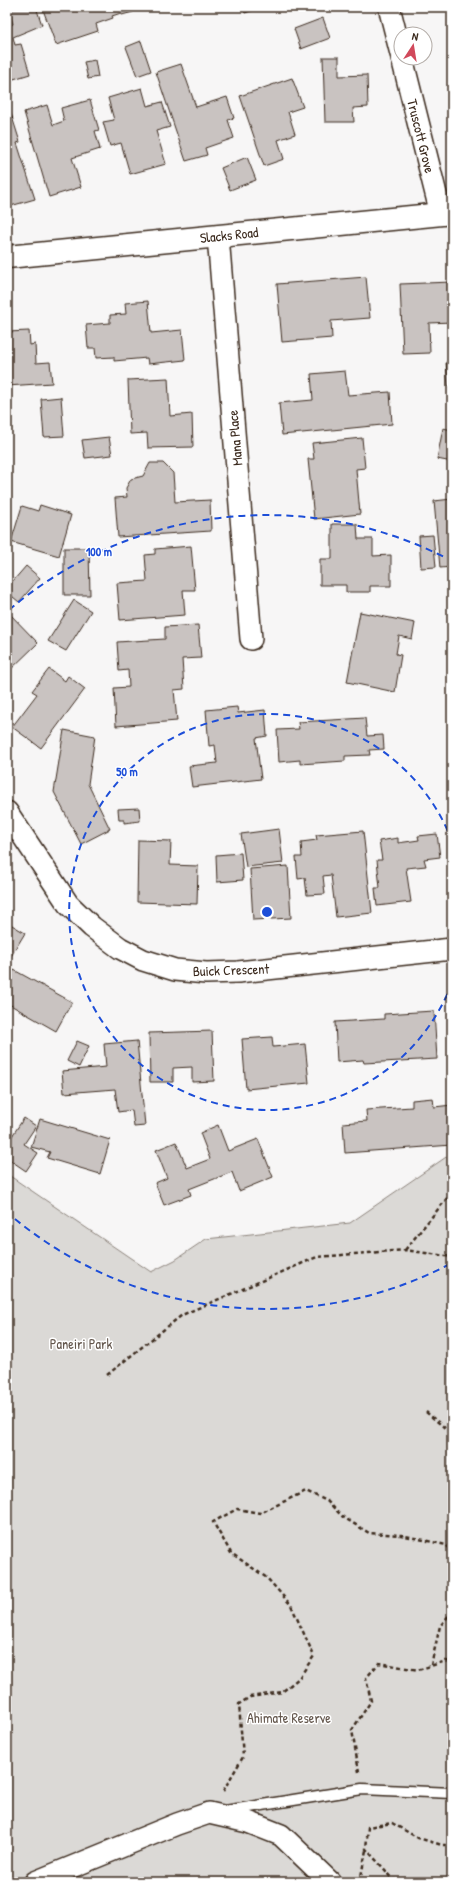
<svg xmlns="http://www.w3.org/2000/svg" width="459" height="1889" font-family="'Patrick Hand',sans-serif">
  <rect width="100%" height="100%" fill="#f7f6f6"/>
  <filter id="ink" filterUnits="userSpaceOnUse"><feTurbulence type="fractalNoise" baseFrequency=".025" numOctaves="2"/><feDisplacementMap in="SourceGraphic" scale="8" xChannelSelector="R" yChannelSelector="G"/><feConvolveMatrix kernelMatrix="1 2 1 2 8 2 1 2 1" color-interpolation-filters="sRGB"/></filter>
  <g filter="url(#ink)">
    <path fill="#dbd9d6" stroke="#8b827a" d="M452,1153v729h-445v-708l144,98 24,-12 31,-21 144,-16z"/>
    <path fill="#c9c3c1" stroke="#3b2a1e" d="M8,7h28l6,18 -29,12 2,8 6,-1 9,30 -23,7v-55l6,-2z
      M42,7h92l-3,1 2,4 -11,3 -1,-2 -9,3 1,2 -17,6 2,7 -42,14z
      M243,7h19l-17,6z
      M323,18l7,20 -29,11 -7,-20z
      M141,41l10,30 -14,5 -11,-29z
      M323,57h16v19l28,-1 1,32 -15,1 1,14h-29z
      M95,60l3,17 -10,2 -4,-17z
      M181,64l15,43 31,-10 7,21 -6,2 6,18 -29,10 2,7 -21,6 -30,-89z
      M292,78l11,29 -15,5 7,22 -17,6 6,19 -20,7 -24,-70z
      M142,88l5,18 15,-4 8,25 -14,4 10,33 -36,10 -9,-31 -11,3 -7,-24 11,-2 -6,-22z
      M90,100l9,30 -4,1 5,18 -28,9 9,29 -32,10 -25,-85 23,-7 6,20 11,-4 -3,-13z
      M7,101l13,41 -3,1 18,56 -28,8z
      M247,157l9,23 -26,10 -9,-22z
      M366,277l4,41 -39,3 1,17 -50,4 -5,-58z
      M452,282v40l-23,1 1,30 -27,1 -3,-70z
      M148,301l3,32 31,-3 3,30 -37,4 -1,-6 -33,3v-4l-18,1 -1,-10h-7l-2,-23 24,-2v-8l16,-1 -1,-11z
      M29,331l1,14 5,-1 1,19 14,-1 2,21 -45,3v-54z
      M446,362h6v24h-4z
      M345,371l3,24 42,-3 2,32 -110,11 -3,-32 34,-3 -2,-26z
      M168,378l2,38 22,-2 1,33 -45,1 -1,-15 -17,1 -2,-54z
      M61,397l3,39 -20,1 -3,-38z
      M443,428l9,2v32l-15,-3z
      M109,437l3,18 -27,3 -3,-18z
      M362,438l3,30 -9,1 4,45 -46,5 -6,-60h6l-2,-16z
      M150,463h13l10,10 2,29 35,-2 1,31 -93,6 -3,-39 12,-1 -1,-9 5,-9 12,-3z
      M452,499v68l-12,1 -6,-67z
      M40,505l31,10 -12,41 -48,-14 11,-36 16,5z
      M332,524h25l1,15h15v17l18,-1v31h-21v6h-24v-7h-26v-26h12z
      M433,535l3,32 -15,1 -2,-32z
      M191,546l4,44h-12l2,25 -65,5 -3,-37 30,-2 -2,-26 10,-1v-5z
      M64,548h25l1,47h-26z
      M26,566l14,12 -21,24 -12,-10v-4z
      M74,600l17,11 -25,40 -18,-10z
      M7,611l31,32 -31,30z
      M360,612l55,11 -3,16 -13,-3 -3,18 5,1 -6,37 -48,-10z
      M198,625l3,33 -19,1 2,30 -10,1 3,31 -61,5 -2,-38 15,-1 -1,-17 -9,1 -2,-29 48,-3v-12z
      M49,669l16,12 3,-5 17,13 -44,59 -29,-21 25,-33 -5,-3z
      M237,707l1,6 27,-3 2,26 -11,2 5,41 -69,8 -3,-21 28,-3 -2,-18 -6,1 -3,-36z
      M365,718l2,18 16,-1 1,14 -15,1 1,5 -25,1v5l-45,3v-4l-21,2 -2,-32 22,-1 -1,-7z
      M64,730l31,6 -7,48 22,45 -29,15 -27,-52z
      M139,808l1,13 -16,2v-3h-5l-1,-11z
      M449,810h3v23z
      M279,829l4,34 -37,4 -5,-33z
      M363,831l9,82 -36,4 -5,-42 -8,1 2,18 -18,1 -2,-17 -7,1 -2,-22h6l-1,-15 16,-2 -1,-5z
      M437,834l3,23 -16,2 2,7 -20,2 5,34 -34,4 -2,-18h5l-3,-28h5l-3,-19 19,-3v5l21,-3 -1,-4z
      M138,840l33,1 -1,24 28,1 -1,38 -60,-2z
      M241,853l2,27 -26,2 -1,-27z
      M288,866l3,52 -38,2 -3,-51z
      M7,922l18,11 -18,30z
      M14,970l58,32 -16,29 -49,-28v-21z
      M434,1011l3,48 -73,4 -1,-3 -26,2 -2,-40 49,-3v-5z
      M212,1031l2,50 -22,1v-15l-19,1v14h-23l-1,-49z
      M272,1037l1,10 32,-3 4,39 -63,6 -4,-50z
      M77,1041l12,5 -10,21 -12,-6z
      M137,1041l8,85 -11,1 -2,-17 -14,2 -3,-23 -51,4 -2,-22 44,-4 -2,-23z
      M433,1098l1,9 18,-2v40l-107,8 -2,-30 24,-2 -1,-11 46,-3v-7z
      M24,1118l12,8 -12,18 14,9 -12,18 -19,-13v-26l5,4z
      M40,1119l70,21 -10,34 -53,-16 3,-6 -19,-5z
      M218,1125l10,26 30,-12 15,38 -34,14 -7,-19 -43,17 2,6 -27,10 -9,-22 12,-5 -11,-28 20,-8 11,26 23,-9 -10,-26z"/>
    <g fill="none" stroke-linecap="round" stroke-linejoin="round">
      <g stroke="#3b2a1e" stroke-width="13">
        <path id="lane" d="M225,1811l137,-22 90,4"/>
      </g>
      <g stroke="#3b2a1e" stroke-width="24">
        <path id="street" d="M389,7l12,47
          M402,58l39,156
          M218,236l33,403
          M7,812l61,92 24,23 28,21 23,12 32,10 31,3 32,-1 214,-23
          M35,1882l142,-58 32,-11 39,9 33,13 49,47"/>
      </g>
      <g stroke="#3b2a1e" stroke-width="25">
        <path id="secondary" d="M7,257l445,-44"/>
      </g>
      <path stroke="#3b2a1e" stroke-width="2.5" stroke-dasharray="4 3" stroke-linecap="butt" d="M405,1250l47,-58
        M107,1375l75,-60 135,-58 88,-7 47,7
        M426,1412l26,22
        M431,1665l9,-39 12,-14
        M359,1772l-7,-42 19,-29 -5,-23 13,-15 39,7 28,-9 6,1
        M223,1791l20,-34 -4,-53 11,-7 32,-5 17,-14 15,-22 -23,-51 -24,-27 -36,-25 -18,-31 24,-13 23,4 46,-22 21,10 16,16 26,16 32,2 45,10 6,6
        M360,1882l6,-32
        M396,1882l-30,-33 2,-22 24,-4 26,15 24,7h10"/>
      <use href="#lane" stroke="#fff" stroke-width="10"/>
      <use href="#street" stroke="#fff" stroke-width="21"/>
      <use href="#secondary" stroke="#fff" stroke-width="22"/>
    </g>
  </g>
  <g fill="none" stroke="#1d4ed8" stroke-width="2" stroke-dasharray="7 5">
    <path d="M452 983A198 198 0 1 1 452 841"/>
    <path d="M450 1264A397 397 0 0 1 9 1214M9 610A397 397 0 0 1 450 560"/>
  </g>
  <g text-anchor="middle" stroke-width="3" stroke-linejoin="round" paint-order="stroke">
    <g font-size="14" fill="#3b2a1e" stroke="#fff">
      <text transform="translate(421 136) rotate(76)" y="5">Truscott Grove</text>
      <text transform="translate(229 235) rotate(-6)" y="5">Slacks Road</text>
      <text transform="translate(235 438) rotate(-95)" y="5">Mana Place</text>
      <text transform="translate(231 970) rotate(-2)" y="5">Buick Crescent</text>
    </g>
    <g font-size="14" fill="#63564c" stroke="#fff">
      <text x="81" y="1349">Paneiri Park</text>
      <text x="289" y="1723">Ahimate Reserve</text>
    </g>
  </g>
  <circle cx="267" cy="912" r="6" fill="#1d4ed8" stroke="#fff" stroke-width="2"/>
  <g font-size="12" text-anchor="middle" font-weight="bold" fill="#1d4ed8" stroke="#fff" stroke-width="3" stroke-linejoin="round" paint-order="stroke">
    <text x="99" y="556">100 m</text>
    <text x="127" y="776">50 m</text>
  </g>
  <rect width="459" height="1889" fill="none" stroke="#fff" stroke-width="24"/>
  <rect x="12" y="12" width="435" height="1865" fill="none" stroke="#3b2a1e" stroke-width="1.5" filter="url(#ink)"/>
  <g transform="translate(413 46) rotate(12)"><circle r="19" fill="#ffffff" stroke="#b1aaa5"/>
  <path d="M0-3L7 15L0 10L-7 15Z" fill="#d1495b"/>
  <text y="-6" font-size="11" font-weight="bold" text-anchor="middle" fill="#3b2a1e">N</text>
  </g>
</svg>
